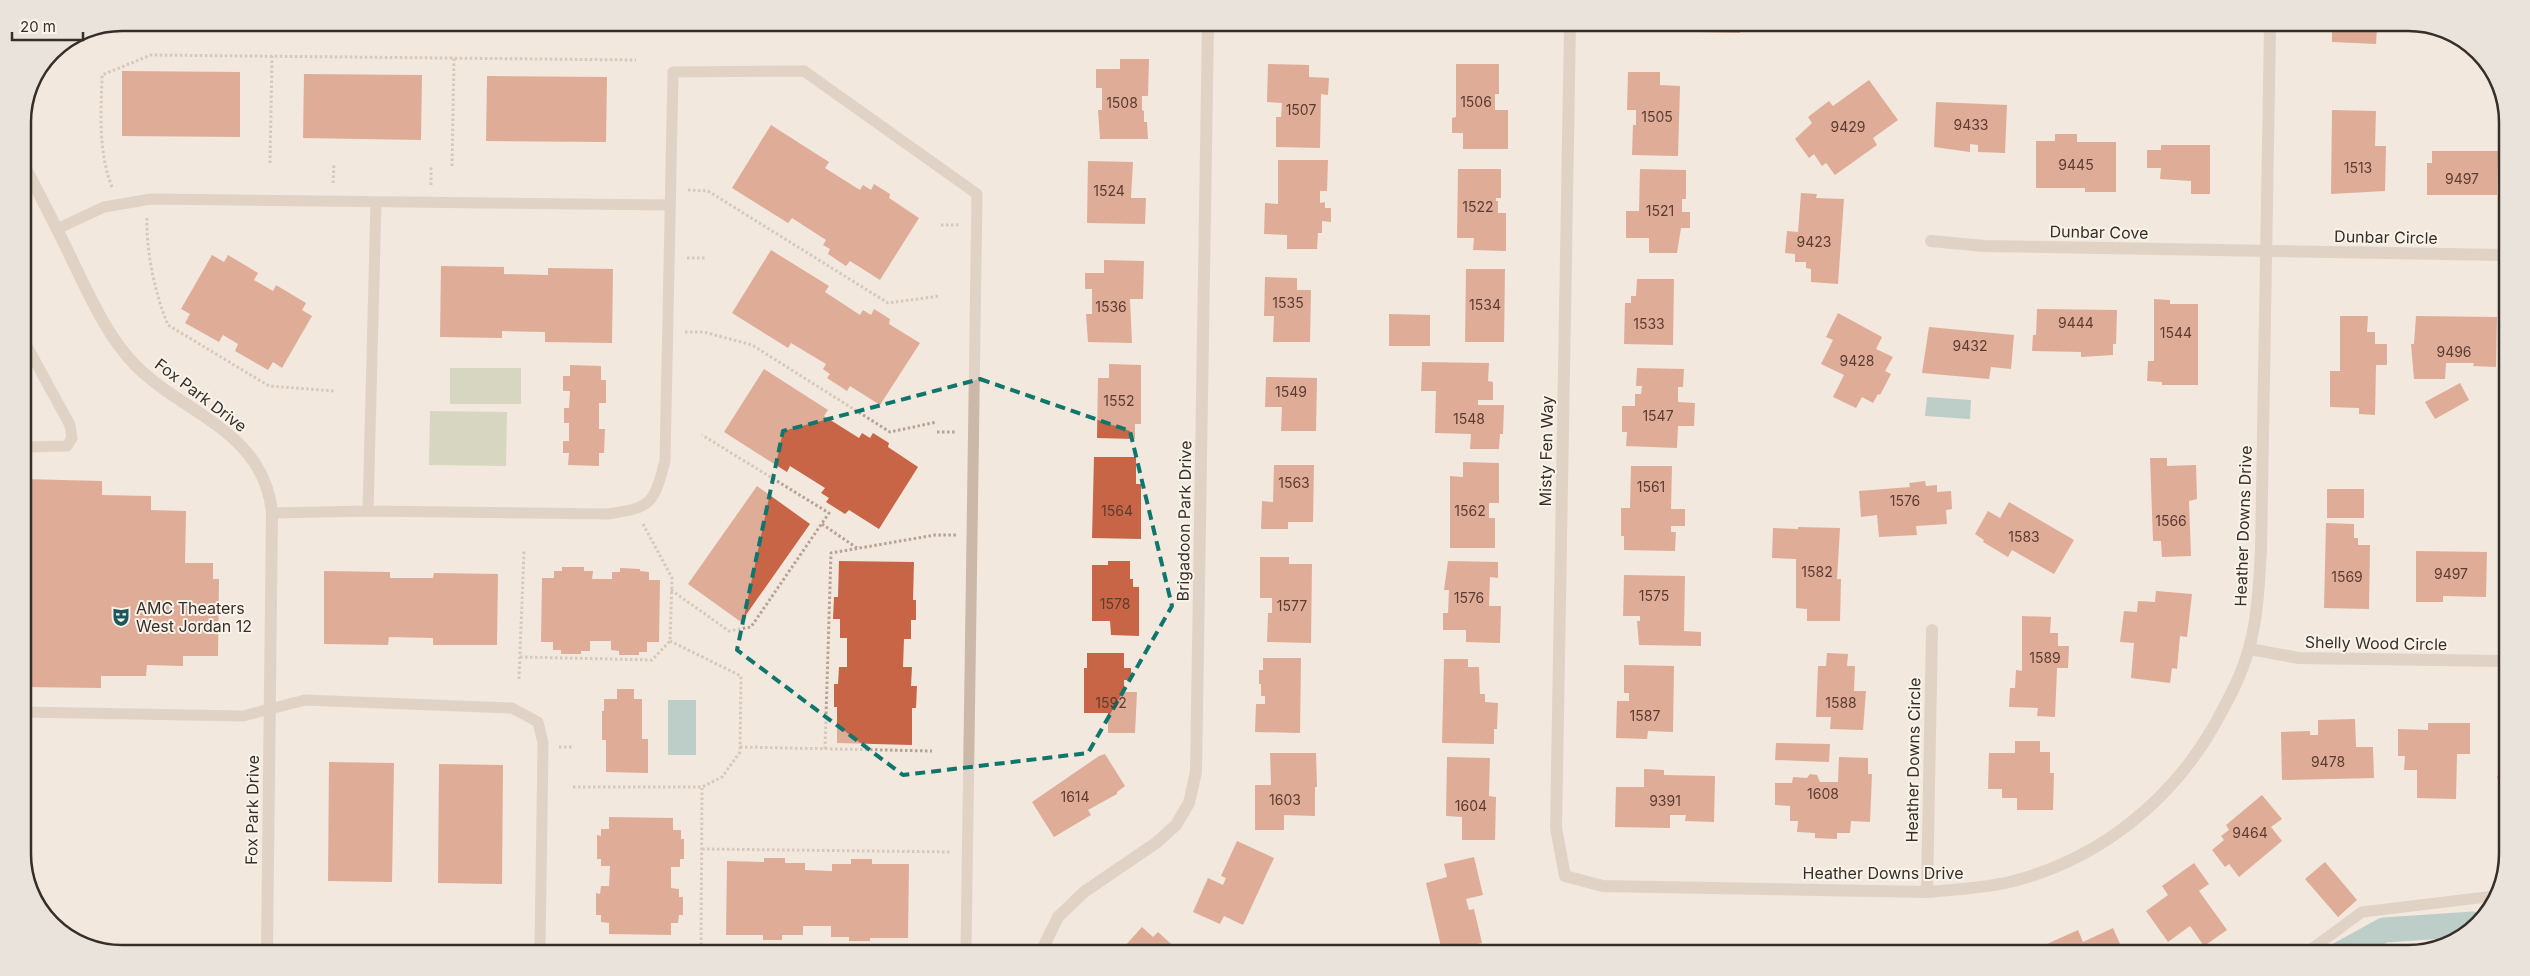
<svg xmlns="http://www.w3.org/2000/svg" width="2530" height="976" font-family="Inter,sans-serif">
  <rect width="100%" height="100%" fill="#f3e8dd"/>
  <path fill="#b6c29d" d="M450,368h71v36h-71z
    M430,411l77,1 -1,54 -77,-1z"/>
  <path fill="#7cafb0" d="M1927,397l44,3 -1,19 -45,-3z
    M668,700h28v55h-28z"/>
  <g fill="none" stroke-linecap="round" stroke-linejoin="round">
    <path stroke="#7cafb0" stroke-width="25" d="M2342,953l42,-23 89,-6"/>
  </g>
  <path fill="#c86546" d="M1641,26h27v3l-27,-1z
    M1695,26h45v7l-45,-1z
    M2332,28h45l-1,16 -44,-2z
    M1120,59h29l-1,37h-6v14l2,1v11h3l1,17h-48l-2,-29h4v-22h-6v-19h24z
    M1268,64l41,1v12l20,1 -1,17 -7,-1 -1,54 -44,-1v-30h5l1,-14 -15,-1z
    M1456,64h43v30h-4v16h13v39h-45v-16h-11v-15l4,-1z
    M122,71l118,1v65l-118,-1z
    M1628,72h32v13l20,1 -2,70 -46,-1 1,-30h3v-15h-9z
    M304,74l118,1 -1,65 -118,-2z
    M487,76l120,1 -1,65 -120,-1z
    M1869,80l29,40 -25,18 4,7 -42,30 -9,-12 -4,3 -8,-12 -5,4 -14,-19 17,-16 -4,-6 21,-16 4,5z
    M1936,102l71,3 -2,48 -27,-1v-7l-8,-1v8l-36,-5z
    M2332,110l44,1 -1,35h11l-1,45 -54,3z
    M771,125l58,37 -4,6 35,22 3,-5 8,5 3,-6 16,10 -1,4 30,20 -39,62 -30,-19 -4,5 -18,-12 2,-5 -7,-4 3,-5 -34,-22 -4,5 -56,-35z
    M2055,134h22v8h39v50h-31v-4h-49v-47h19z
    M2161,145h49v49h-19v-13l-31,-2 1,-11h-14v-18h14z
    M2432,151h66l-1,44h-70v-32h5z
    M1278,160h50l-1,31h-7v12l5,-1v6h6v14l-9,-1v12h-4l-1,16h-30v-14l-23,-1 1,-31 13,1z
    M1088,161l45,1 -2,36h15l-1,26 -58,-1z
    M1458,169h43v29h-5v3h2v12h8v38l-33,-1 1,-12h-17z
    M1640,169l46,1v29h-4v13h8v16h-9l-4,25h-28v-15h-23v-27h13z
    M1801,193l16,1 -1,4 28,1 -6,85 -27,-2v-13l-5,-1v-6h-11v-8l-10,-1 2,-22 11,1z
    M771,250l58,36 -4,6 35,23 3,-5 8,5 3,-6 16,10 -1,5 31,19 -40,62 -30,-19 -3,5 -20,-13 3,-4 -7,-5 3,-5 -35,-21 -3,5 -56,-35z
    M212,255l12,7 4,-7 30,18 -4,7 19,11 3,-6 30,18 -4,7 10,6 -30,52 -9,-6 -5,8 -33,-19 3,-7 -15,-9 -4,7 -34,-19 5,-9 -9,-5z
    M1104,260l40,1 -1,38h-13l2,44 -44,-1 -2,-28h6v-25h-7v-16h19z
    M441,266l63,1v7l44,1v-7l65,1 -1,74 -67,-1v-10l-43,-1v7l-62,-1z
    M1466,269h39l-1,73h-39z
    M1265,277l32,1v12h14l-1,52h-37l1,-26h-10z
    M1637,279h37l-1,66 -49,-1 1,-41h6v-7h5z
    M2154,299l16,1v4h28v81h-36v-3l-15,-1 1,-20h6z
    M2037,309l80,1 -1,34h-3v11l-32,2v-5l-49,-1 1,-16h3z
    M1838,313l44,24 -6,12 17,8 -8,14 6,3 -11,21 -2,-1 -5,9 -11,-6 -6,11 -23,-11 11,-22 -23,-11 12,-24 -7,-3z
    M1389,314l41,1v31h-41z
    M2340,316h28l-1,16h8v12h12v21h-11l-1,50 -16,-1v-6l-29,-1v-36h10z
    M2416,316l81,1 -1,50 -23,-1 1,-3h-28l-1,16h-31l-3,-35h3z
    M1929,327l85,8 -3,34 -20,-2 -2,12 -67,-6z
    M1422,362l67,1 -1,18 5,1v18h-15v5h26l-1,29h-3l-1,15h-29l1,-15 -36,-1 1,-42h-15z
    M1109,364l32,1v59h-6v15l-38,-1 1,-60h11z
    M570,365l31,1v14h5v23h-7v26h6l-1,24h-5v13l-31,-1 1,-12h-6v-12h6v-18h-5v-15h5l1,-17h-7v-15h7z
    M1637,368l47,1 -1,18h-5v15l17,1 -1,23h-16l-1,22 -51,-2 1,-14h-5v-26h13v-12h6l1,-8h-6z
    M764,369l64,41 -4,6 35,22 3,-5 8,5 3,-5 16,10 -1,4 30,20 -39,62 -30,-19 -4,4 -19,-12 3,-4 -8,-5 4,-5 -35,-22 -3,6 -63,-40z
    M1266,377l51,1 -1,53h-35l1,-24h-17z
    M2460,383l9,17 -34,19 -10,-17z
    M1094,457h42v27h5v55l-49,-1z
    M2150,458h17v8l29,-1 1,34 -8,2 2,55 -29,1 -1,-16h-8z
    M1463,462l36,1v40h-10v15h6v30h-45v-72l13,1z
    M1274,465h40l-1,57h-25v7h-27l1,-28 11,1z
    M1631,466h41l-1,43h14v17h-14v6h5l-1,19 -51,-1v-14h-3v-28h9z
    M23,479l79,2v14l49,1v14l35,1 -1,52h28v16h6l-1,77h-35v10l-36,-1 -1,11h-45v12l-78,-1z
    M1925,481l1,5 11,-1v7l14,-1 1,18 -6,1 1,14 -31,2 1,9 -38,2 -2,-22 -16,2 -2,-26 51,-4 -1,-4z
    M757,486l53,38 -69,98 -53,-38z
    M2327,489h37v29h-37z
    M2009,502l65,38 -20,34 -42,-24 -4,7 -25,-15 1,-2 -9,-6 13,-23 12,7z
    M2326,523l28,1v14h4v7h12l-1,64 -45,-1z
    M1798,527l42,1 -3,51h4l-1,42h-33v-12l-11,-1v-49l-24,-1 1,-30 25,1z
    M2416,551l71,1 -1,45 -43,-1v6h-27z
    M1260,557h29v7h23l-1,79 -44,-1 1,-29h4v-15h-12z
    M839,561l75,1 -1,38h3v20h-5v19h-7l-1,28h9l-1,19h6l-1,22h-4v37l-75,-2v-36h-3v-23h4l1,-17h8v-29h-7v-19h-7l1,-22h4z
    M1108,561h22v18h3v8h6v49l-28,-1 -1,-14h-18v-56h16z
    M1448,561l50,1v16l-8,-1 -1,29h12l-1,37 -34,-1v-12h-23v-17h5l1,-23h-5z
    M562,567h22v4h9l-1,8h20v-7h8v-4l20,1v2l9,1v8h11l-1,62h-12v10h-8v3h-20v-4l-8,-1v-9h-21v10h-9v3h-20v-4h-8v-8h-12l1,-64h12v-7h8z
    M324,571l66,1v6h43l1,-5 64,1 -1,71h-64v-7l-44,-1 -1,8 -64,-1z
    M1624,575l61,1 -1,55 17,1v14l-62,-1 -2,-24h3v-5h-17z
    M2156,591l36,3 -5,43 -7,-1 -3,33 -5,-1 -2,15 -39,-5 3,-35 -14,-1 4,-31 13,1 1,-11 17,1z
    M2022,616l29,1 -1,16h8v13h11l-1,22h-11l-2,49 -18,-1 1,-8 -29,-1 1,-19h5l1,-18 6,1z
    M1087,653h37v15h7v12h-7v12h13l-2,41h-27v-20h-24v-45h3z
    M1827,653l21,1 -1,12h8l-1,25h12l-3,39 -33,-1 1,-12h-15l2,-51h8z
    M1263,658h38l-1,75 -45,-1 1,-28h9v-8h-4v-12h-2v-14h4z
    M1444,659h24v8h11l1,27h5v8l13,1 -1,26h-3v15l-52,-1z
    M1624,665l50,1 -1,66 -25,-1 -1,8 -31,-1 1,-37h12v-8h-5z
    M617,689h17v10h8v40h6v34l-42,-1v-32h-4v-29h2v-12h13z
    M2355,719l1,28h17l1,31 -92,2 -1,-48 29,-1v4h8v-15z
    M2428,723h42v31h-13l-1,45 -39,-1v-28h-13l1,-14h-7v-27l30,1z
    M2015,741h25v11h10v21h4l-1,37h-36v-12h-15v-9h-14l1,-36h26z
    M1776,743l54,1 -1,18 -54,-2z
    M1270,753h46l1,34h-2v29l-31,-1v15h-29v-45h16z
    M1105,754l20,32 -8,6v2l-29,16 3,5 -37,22 -22,-35 67,-46z
    M1447,757l43,1 -1,38 7,1 -1,43h-33v-23l-16,-1z
    M1839,757l29,1v16h4l-2,48 -19,-1 -1,12h-13v6l-22,-1v-5l-18,-1 1,-11h-8v-15l-15,-1v-22h17l1,-6 14,1 3,-4 7,1 3,7h18z
    M329,762l65,1 -2,119 -64,-1z
    M439,764l64,1 -1,119 -64,-1z
    M1644,769l20,1v5l51,1 -1,46 -29,-1 1,-6h-16v13l-55,-1 1,-40h28z
    M2503,774v20h-1l-5,-18z
    M2262,795l20,24 -11,8 11,14 -43,36 -10,-13 -4,3 -13,-17 12,-10 -3,-4 8,-6 -3,-5z
    M609,817l64,1v12h8v9h3v20h-4v8h-9v21l8,1v8h4v18h-4l-1,8h-7v12l-62,-1v-11l-8,-1v-7h-5v-22l4,1 1,-8h8l1,-20h-9v-7h-4v-24l4,1v-7h8z
    M1237,841l37,17 -31,67 -19,-9 -4,8 -27,-12 15,-34 15,7 3,-7 -5,-2z
    M1474,857l9,38 -17,4 3,11 5,-1 8,34 -40,8 -16,-68 21,-6 -3,-13z
    M764,858h21v5h20v7l27,1v-7h19v-5h21v5h37l-1,74h-38v3h-21v-4h-18v-11h-28v9h-21v5h-19v-5h-37l1,-74 37,1z
    M2325,862l32,38 -19,17 -33,-38z
    M2194,863l15,21 -10,7 28,39 -23,16 -14,-20 -22,16 -22,-31 22,-16 -6,-9z
    M1142,927l11,10 5,-5 21,19h-51l-4,-4z
    M2113,928l11,25h-84l-2,-5 40,-18 5,12z"/>
  <g fill="none" stroke-linecap="round" stroke-linejoin="round">
    <path stroke="#b7a293" stroke-width="3" stroke-dasharray="2.5 2.5" stroke-linecap="butt" d="M270,163l2,-107
      M452,166l2,-108
      M333,183l1,-19
      M431,185v-19
      M112,187c-14,-36 -11,-73 -10,-112l49,-20 485,5
      M688,190l20,1 180,112 52,-7
      M147,218c-1,32 8,77 21,107l101,61 66,5
      M941,225h20
      M687,258h19
      M685,332h19l48,13 138,87 47,-10
      M937,432h20
      M822,524l35,24
      M671,590l58,41 22,-4 78,-114 -127,-78
      M520,657l132,3 18,-19 2,-63 -29,-54
      M519,679l5,-128
      M559,747h14
      M740,747l192,4
      M825,749l6,-196 104,-18h21
      M573,787h129l20,-10 18,-25 1,-76 -71,-35
      M702,849l250,3
      M701,950l1,-162"/>
    <path stroke="#cbb8a9" stroke-width="11" d="M57,229l47,-22 47,-8 518,6
      M23,339l47,86 2,13 -5,8 -44,1
      M368,511l8,-309
      M272,513l96,-2 240,3c44,-6 46,-11 57,-53l8,-389 131,-1 173,123 -11,756
      M23,712l220,4 62,-16 207,8 26,14 5,21 -3,206
      M2306,953l56,-41 133,-16"/>
    <path stroke="#cbb8a9" stroke-width="12" d="M1570,26l-14,802 9,48 38,10 324,6c28,-2 56,-4 83,-10 88,-22 161,-80 205,-158 13,-24 27,-49 34,-76 9,-32 10,-65 12,-98l9,-522
      M23,163c17,33 35,67 51,101 17,35 34,73 61,101 50,50 129,66 137,148l-5,436
      M1931,241l53,5 522,9
      M2249,649l50,9 205,3
      M1927,892l5,-262
      M1042,950l16,-33 26,-25 72,-49 20,-18 13,-22 7,-31 12,-747"/>
  </g>
  <path d="M0 0H2530V976H0ZM980,379l150,52 42,175 -84,147 -185,22 -166,-125 46,-219z" fill="#f3e8dd" fill-opacity=".55" fill-rule="evenodd"/>
  <path fill="none" stroke="#0f766e" stroke-width="4" stroke-dasharray="10 6" stroke-linejoin="round" d="M980,379l150,52 42,175 -84,147 -185,22 -166,-125 46,-219z"/>
  <defs>
    <g id="theatre-bare" transform="scale(1.5)"><path d="M-5-5.5Q0-4 5-5.5V0Q5 5 0 6Q-5 5-5 0ZM-3.3-2.5H-1v1.5H-3.3ZM1-2.5H3.3v1.5H1ZM-2.8 1Q0 5.5 2.8 1Z" fill="#1d575b" stroke="#faf3ea" stroke-width="2.5" paint-order="stroke"/></g>
  </defs>
  <g fill-rule="evenodd">
    <use href="#theatre-bare" x="121" y="617"/>
  </g>
  <g text-anchor="middle" stroke-width="4" stroke-linejoin="round" paint-order="stroke">
    <g font-size="14" fill="#5c3c30">
      <text x="1476" y="107">1506</text>
      <text x="1122" y="108">1508</text>
      <text x="1301" y="115">1507</text>
      <text x="1657" y="122">1505</text>
      <text x="1971" y="130">9433</text>
      <text x="1848" y="132">9429</text>
      <text x="2076" y="170">9445</text>
      <text x="2358" y="173">1513</text>
      <text x="2462" y="184">9497</text>
      <text x="1109" y="196">1524</text>
      <text x="1478" y="212">1522</text>
      <text x="1660" y="216">1521</text>
      <text x="1814" y="247">9423</text>
      <text x="1288" y="308">1535</text>
      <text x="1485" y="310">1534</text>
      <text x="1111" y="312">1536</text>
      <text x="2076" y="328">9444</text>
      <text x="1649" y="329">1533</text>
      <text x="2176" y="338">1544</text>
      <text x="1970" y="351">9432</text>
      <text x="2454" y="357">9496</text>
      <text x="1857" y="366">9428</text>
      <text x="1291" y="397">1549</text>
      <text x="1119" y="406">1552</text>
      <text x="1658" y="421">1547</text>
      <text x="1469" y="424">1548</text>
      <text x="1294" y="488">1563</text>
      <text x="1651" y="492">1561</text>
      <text x="1905" y="506">1576</text>
      <text x="1117" y="516">1564</text>
      <text x="1470" y="516">1562</text>
      <text x="2171" y="526">1566</text>
      <text x="2024" y="542">1583</text>
      <text x="1817" y="577">1582</text>
      <text x="2451" y="579">9497</text>
      <text x="2347" y="582">1569</text>
      <text x="1654" y="601">1575</text>
      <text x="1469" y="603">1576</text>
      <text x="1115" y="609">1578</text>
      <text x="1292" y="611">1577</text>
      <text x="2045" y="663">1589</text>
      <text x="1111" y="708">1592</text>
      <text x="1841" y="708">1588</text>
      <text x="1645" y="721">1587</text>
      <text x="2328" y="767">9478</text>
      <text x="1823" y="799">1608</text>
      <text x="1075" y="802">1614</text>
      <text x="1285" y="805">1603</text>
      <text x="1665" y="806">9391</text>
      <text x="1471" y="811">1604</text>
      <text x="2250" y="838">9464</text>
    </g>
    <g font-size="16" fill="#382e29" stroke="#faf3ea">
      <text transform="translate(2099 232) rotate(1)" y="6">Dunbar Cove</text>
      <text transform="translate(2386 237) rotate(1)" y="6">Dunbar Circle</text>
      <text transform="translate(201 395) rotate(37)" y="6">Fox Park Drive</text>
      <text transform="translate(1546 451) rotate(-89)" y="6">Misty Fen Way</text>
      <text transform="translate(1184 521) rotate(-89)" y="6">Brigadoon Park Drive</text>
      <text transform="translate(2243 526) rotate(-88)" y="6">Heather Downs Drive</text>
      <text transform="translate(2376 643) rotate(1)" y="6">Shelly Wood Circle</text>
      <text transform="translate(1913 760) rotate(-89)" y="6">Heather Downs Circle</text>
      <text transform="translate(252 810) rotate(-89)" y="6">Fox Park Drive</text>
      <text x="1883" y="879">Heather Downs Drive</text>
    </g>
    <g font-size="16" fill="#382e29" stroke="#faf3ea" text-anchor="start">
      <text x="136" y="614">AMC Theaters<tspan x="136" dy="18">West Jordan 12</tspan></text>
    </g>
  </g>
  <path d="M0 0H2530V976H0ZM122 31H2408A91 91 0 0 1 2499 122V854A91 91 0 0 1 2408 945H122A91 91 0 0 1 31 854V122A91 91 0 0 1 122 31Z" fill="#eae3db" fill-rule="evenodd"/>
  <path fill="none" stroke="#382e29" stroke-width="2.5" d="M122 31H2408A91 91 0 0 1 2499 122V854A91 91 0 0 1 2408 945H122A91 91 0 0 1 31 854V122A91 91 0 0 1 122 31Z"/>
  <path d="M12 32v8h71v-8" fill="none" stroke="#382e29" stroke-width="2.5"/>
  <text x="20" y="32" font-size="15" fill="#382e29" stroke="#faf3ea" stroke-width="4" paint-order="stroke">20 m</text>
</svg>
